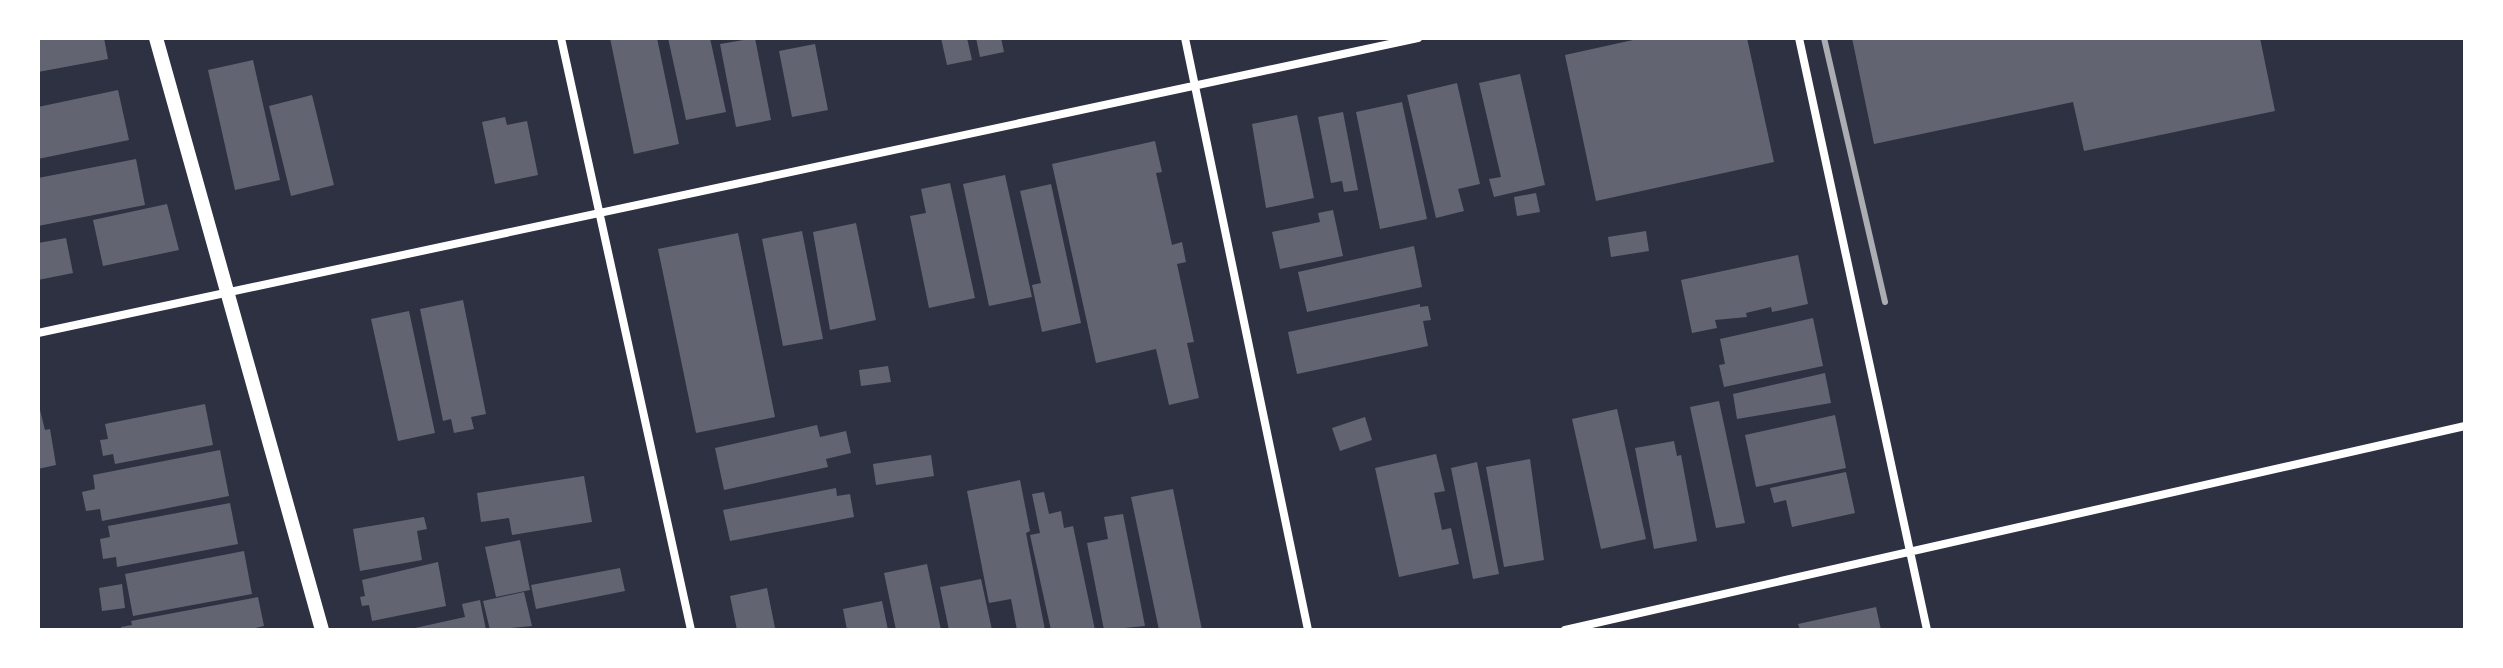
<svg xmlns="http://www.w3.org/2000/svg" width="2503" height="668" font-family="'Fira Sans Condensed',sans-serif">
  <rect width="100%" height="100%" fill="#2d3142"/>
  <path fill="#626471" d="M38,38h66l4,21 -70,13z
    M610,38h47l22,106 -45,10z
    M668,38h42l16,74 -40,8z
    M755,38l16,82 -35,7 -16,-83z
    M941,38h26l5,22 -25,5z
    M976,38h25l3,14 -24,5z
    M1642,38h105l27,124 -178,39 -31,-146z
    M1852,38h408l15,73 -191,40 -11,-49 -199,42z
    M815,44l13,66 -36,7 -13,-66z
    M253,60l27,120 -45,10 -27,-120z
    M1520,74l25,111 -51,12 -5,-18 12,-2 -22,-94z
    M1457,83l23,101 -22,5 6,22 -28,7 -29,-123z
    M118,90l11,50 -91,19v-52z
    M312,95l22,90 -43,11 -22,-90z
    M1402,102l25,117 -47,10 -24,-117z
    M1343,112l15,78 -14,2 -2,-11 -11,2 -13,-66z
    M1297,115l17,83 -48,10 -14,-84z
    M505,117l2,8 20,-4 11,54 -43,9 -13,-62z
    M1155,141l7,31 -6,1 16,72 10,-3 4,20 -9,2 17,78 -7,1 12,55 -30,7 -13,-56 -60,14 -44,-199z
    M136,159l9,46 -107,21v-48z
    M1005,175l27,122 -43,9 -26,-122z
    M950,183l25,115 -46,10 -19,-92 16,-3 -5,-24z
    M1051,184l30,139 -39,9 -10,-47 9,-2 -21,-92z
    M1536,193l4,19 -23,4 -3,-19z
    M167,204l12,46 -76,16 -10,-46z
    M1333,210l10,46 -63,13 -8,-37 48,-10 -2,-9z
    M856,223l20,97 -46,10 -17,-98z
    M802,231l21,108 -40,7 -21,-107z
    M1646,231l3,20 -38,6 -3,-20z
    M738,233l37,184 -79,16 -38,-184z
    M66,238l7,35 -35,7v-37z
    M1414,246l8,41 -115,25 -9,-40z
    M1798,255l10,49 -36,8 -1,-5 -25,6 1,4 -32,3 2,8 -25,5 -11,-53z
    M463,300l23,114 -15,3 3,12 -20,4 -3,-14 -8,2 -23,-112z
    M1420,304v3l8,-1 3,14 -8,1 5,25 -131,28 -9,-42z
    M409,311l26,122 -37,8 -27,-122z
    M1813,318l10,48 -99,21 -5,-22 6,-1 -5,-25z
    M888,366l3,16 -30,4 -2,-16z
    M1825,373l6,30 -94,16 -4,-25z
    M1719,401l26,122 -29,5 -26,-121z
    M38,402l7,28 5,-1 6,36 -18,4z
    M205,404l8,41 -98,19 -2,-10 -10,2 -3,-16 8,-1 -3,-15z
    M1617,409l29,130 -45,10 -29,-130z
    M1835,415l11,53 -90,19 -11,-52z
    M1365,417l7,23 -32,11 -8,-23z
    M817,425l3,12 26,-6 5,22 -25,6 2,8 -104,23 -9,-42z
    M1674,441l3,15 4,-1 16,86 -43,8 -19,-101z
    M220,450l9,46 -127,25 -2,-12 -14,2 -4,-19 13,-3 -2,-14z
    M1436,454l9,37 -11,2 8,37 9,-2 8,36 -60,13 -24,-109z
    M931,455l3,21 -58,9 -3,-21z
    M1530,459l14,101 -40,7 -18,-100z
    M1477,462l22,112 -26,5 -22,-111z
    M1846,472l9,41 -63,14 -6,-27 -12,3 -4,-15z
    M584,476l8,46 -80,13 -3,-17 -28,4 -4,-29z
    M1020,480l10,51 -4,2 19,97h-28l-6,-31 -22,4 -22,-112z
    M836,488l1,8 13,-2 4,23 -124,24 -7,-31z
    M1173,489l29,141h-43l-28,-133z
    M1044,492l5,22 12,-3 3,17 9,-2 22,104h-44l-21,-95 10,-2 -8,-39z
    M230,503l8,41 -121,23 -1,-10 -13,2 -3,-20 10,-2 -2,-11z
    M1123,514l22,112 -41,4 -17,-87 21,-4 -4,-22z
    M424,517l3,12 -10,2 5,29 -62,11 -7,-42z
    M520,540l10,50 -34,7 -11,-50z
    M244,551l8,43 -119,22 -8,-42z
    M438,562l8,44 -74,15 -3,-16 -7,1 -2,-9 5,-1 -3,-16z
    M927,564l14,66h-45l-12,-57z
    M620,568l5,23 -89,18 -5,-24z
    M981,579l11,51h-43l-9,-43z
    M122,584l3,24 -23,3 -3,-23z
    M767,588l8,40 -38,2 -7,-34z
    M524,592l8,34 -42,4 -7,-29z
    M258,597l6,29 -18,4h-125v-3l11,-2 -1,-4z
    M480,600l6,30h-80l59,-13 -3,-13z
    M882,601l6,29h-41l-4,-21z
    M1876,607l5,23h-81l-2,-6z"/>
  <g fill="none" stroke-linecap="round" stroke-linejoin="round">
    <path stroke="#fff" stroke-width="8" d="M561,38l130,592
      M1185,38l123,592
      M1799,38l128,592
      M38,333l1380,-295
      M1565,630l900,-204"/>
    <path stroke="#fff" stroke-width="14" d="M156,38l166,592"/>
    <path stroke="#abadb3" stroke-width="6" d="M1824,38l61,264"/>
  </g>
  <rect width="2503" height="668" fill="none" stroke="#ffffff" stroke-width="80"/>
</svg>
